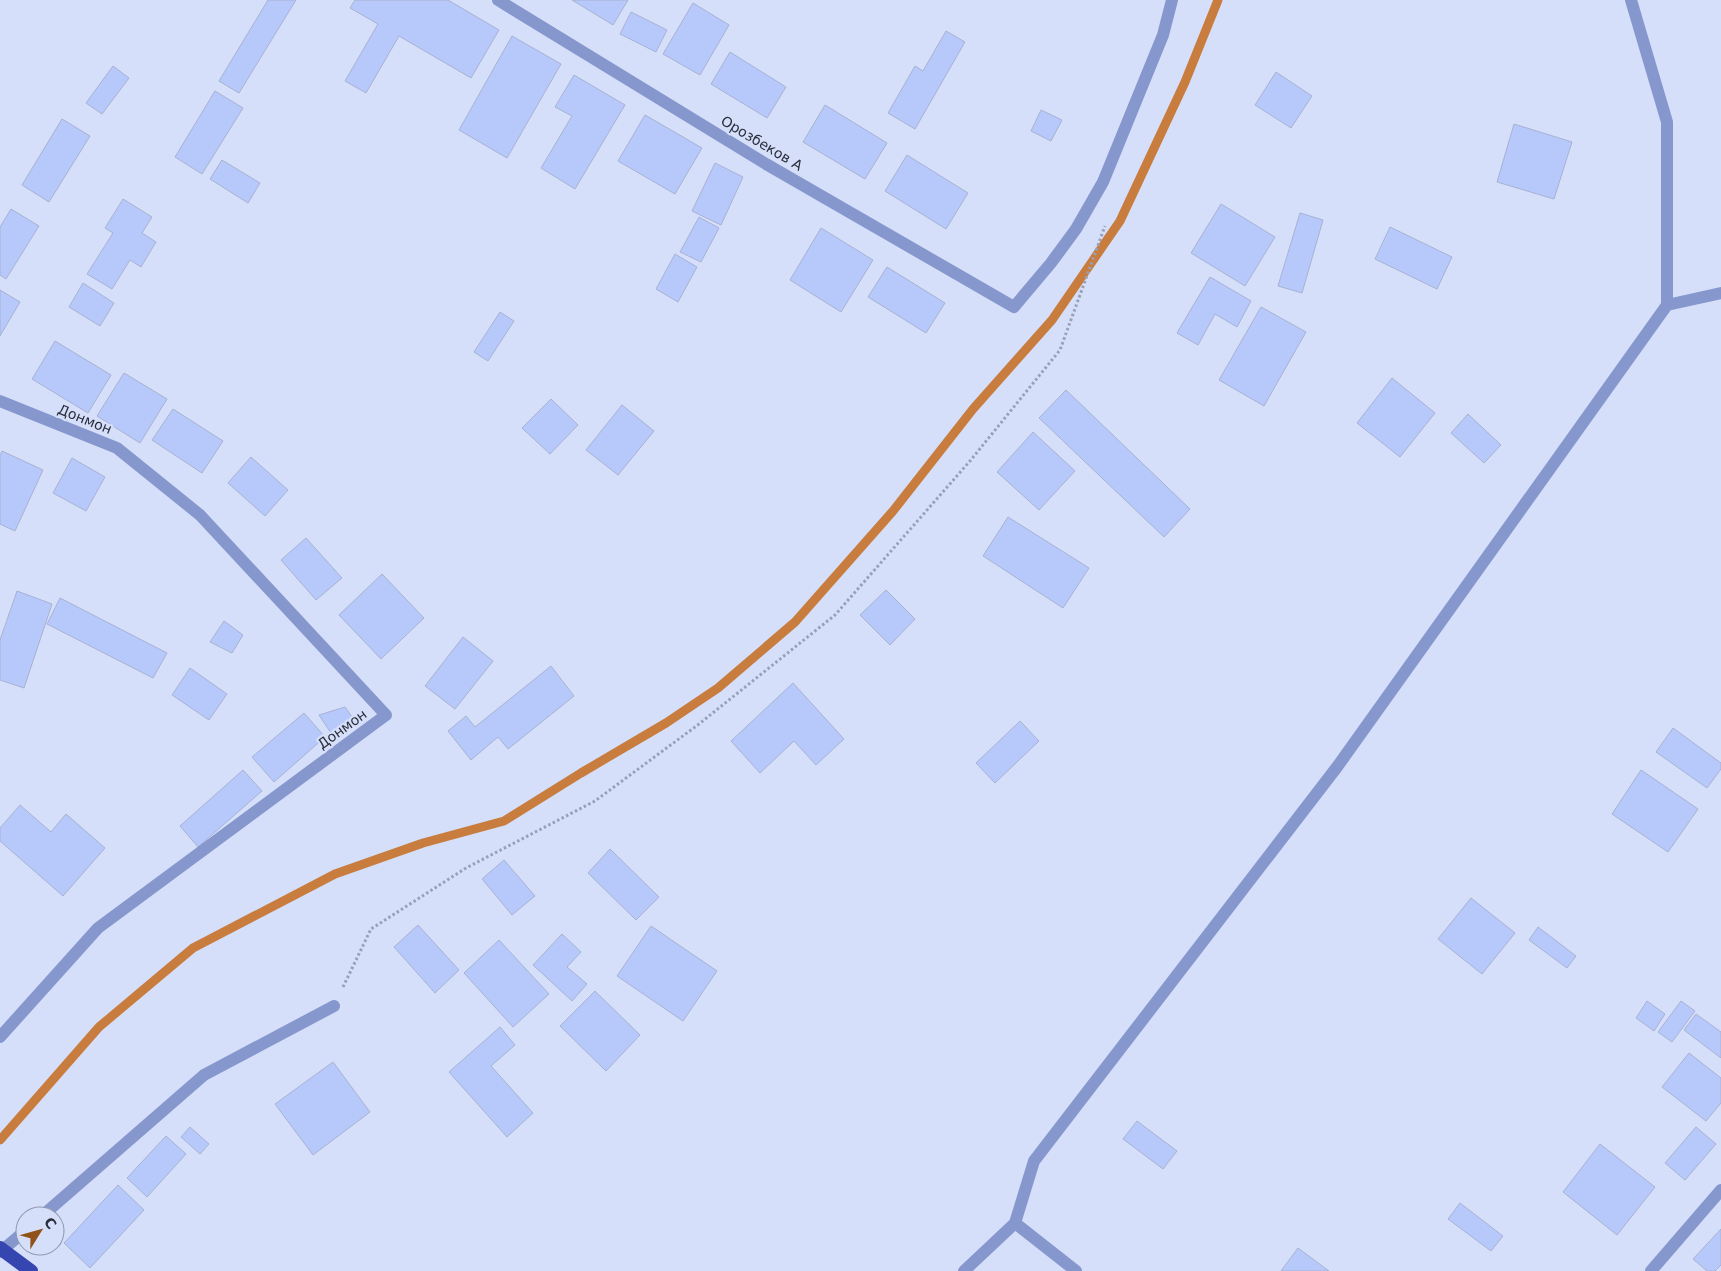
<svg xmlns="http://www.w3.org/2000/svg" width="1721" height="1271" font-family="'DejaVu Sans',sans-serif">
  <rect width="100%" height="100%" fill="#d6dffa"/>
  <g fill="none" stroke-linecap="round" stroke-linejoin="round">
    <path stroke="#c87c3d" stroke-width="9" d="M0,1140l99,-113 94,-79 142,-74 88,-31 81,-22 77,-48 85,-50 52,-35 77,-66 98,-111 80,-102 79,-89 68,-99 65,-139 33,-82"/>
  </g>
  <path fill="#b7c8fb" stroke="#a7b2d2" d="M268,0h28l-57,93 -20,-12z
    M355,0h93l51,30 -28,48 -72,-42 -33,57 -21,-12 33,-57 -28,-16z
    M572,0h56l-15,25z
    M693,3l36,22 -29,50 -37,-21z
    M631,12l36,18 -11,22 -36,-18z
    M946,31l19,11 -50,87 -27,-16 27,-47 8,5z
    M512,36l49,28 -54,94 -48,-28z
    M730,52l56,35 -19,31 -56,-34z
    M113,66l16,12 -27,36 -16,-11z
    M1276,72l36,24 -21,32 -36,-23z
    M574,75l51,30 -50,84 -34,-21 31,-52 -17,-9z
    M215,91l28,17 -41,66 -27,-17z
    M825,105l62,38 -22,36 -62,-37z
    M1041,110l21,10 -11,21 -20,-10z
    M645,115l57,33 -27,46 -57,-33z
    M62,119l28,17 -41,66 -27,-17z
    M1514,124l58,18 -18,57 -57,-17z
    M907,155l61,38 -22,36 -61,-38z
    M222,160l38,23 -12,20 -38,-24z
    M715,163l28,14 -22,48 -29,-14z
    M123,199l29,18 -10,16 14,9 -15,25 -11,-7 -18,29 -25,-15 26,-41 -8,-5z
    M1221,204l54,33 -30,49 -54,-33z
    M11,209l28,17 -33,53 -6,-4v-48z
    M1300,213l23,7 -21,73 -24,-7z
    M699,217l20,11 -18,34 -21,-10z
    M1390,227l62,30 -15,32 -62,-30z
    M821,228l52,32 -32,52 -51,-32z
    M675,254l22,13 -19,35 -22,-13z
    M887,267l58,36 -19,30 -58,-36z
    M1210,277l41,24 -14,26 -22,-13 -17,31 -21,-12z
    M83,283l31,20 -14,23 -31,-19z
    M0,290l20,12 -20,34z
    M1261,307l45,25 -42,74 -45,-26z
    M500,312l14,9 -26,40 -14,-9z
    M55,341l56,34 -23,38 -56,-34z
    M124,373l43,26 -27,44 -43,-27z
    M1392,378l43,35 -35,44 -43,-34z
    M1066,390l124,119 -26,28 -125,-119z
    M551,399l27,26 -28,29 -28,-26z
    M622,405l32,26 -36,44 -32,-25z
    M173,409l50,32 -21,32 -50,-33z
    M1468,414l33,31 -17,18 -33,-30z
    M1033,432l42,39 -36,39 -42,-38z
    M2,451l41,19 -28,61 -15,-7v-68z
    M251,457l37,33 -23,26 -37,-33z
    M72,458l33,19 -19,34 -33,-18z
    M1008,517l81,51 -26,40 -80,-52z
    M306,538l36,40 -26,22 -35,-40z
    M382,574l42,44 -43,41 -42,-44z
    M886,590l29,29 -25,26 -30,-30z
    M17,591l35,13 -28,84 -24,-8v-40z
    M60,598l107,55 -14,25 -106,-54z
    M224,621l19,14 -11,18 -22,-11z
    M463,637l30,24 -38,48 -30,-23z
    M551,666l23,30 -66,53 -10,-12 -27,23 -23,-29 18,-15 9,11z
    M190,668l37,26 -18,26 -37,-25z
    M793,683l51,56 -28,26 -22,-24 -34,32 -29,-32z
    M345,707l10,14 -22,15 -14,-21z
    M304,713l21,24 -51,45 -22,-25z
    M1020,721l19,20 -44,42 -19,-20z
    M1673,728l48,35v6l-14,19 -51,-36z
    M243,770l19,21 -64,56 -18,-21z
    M1641,770l57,39 -30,43 -56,-38z
    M20,805l31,27 15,-18 39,34 -42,48 -63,-55v-13z
    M610,849l49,48 -23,23 -48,-47z
    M504,860l31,36 -23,19 -30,-36z
    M1471,898l44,35 -33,41 -44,-35z
    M418,925l41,45 -24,23 -41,-46z
    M651,926l66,45 -34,50 -66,-45z
    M1538,927l38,29 -9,12 -38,-28z
    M562,934l19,18 -14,15 20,17 -15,17 -39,-36z
    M499,940l50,54 -36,33 -49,-54z
    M595,991l45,44 -34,36 -46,-45z
    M1647,1001l18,13 -11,17 -18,-13z
    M1681,1001l14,10 -23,31 -14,-10z
    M1696,1014l25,18v26l-37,-28z
    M500,1027l15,18 -24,21 42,47 -26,24 -58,-65z
    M1689,1053l32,25v25l-15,18 -44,-34z
    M333,1062l37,50 -57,43 -38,-51z
    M1137,1121l40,30 -14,18 -40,-30z
    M190,1127l19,17 -9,10 -19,-17z
    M1696,1127l20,17 -31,36 -20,-17z
    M166,1136l20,18 -39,43 -20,-19z
    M1600,1144l55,43 -38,48 -54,-43z
    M118,1185l26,25 -54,58 -26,-25z
    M1460,1203l43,33 -12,15 -43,-32z
    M1721,1229v36l-6,6h-8l-14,-12z
    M1298,1248l31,23h-48z"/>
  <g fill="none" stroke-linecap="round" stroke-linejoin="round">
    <path stroke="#99a0b6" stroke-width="3" stroke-dasharray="2.5 2.5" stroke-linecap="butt" d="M343,987l28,-58 95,-61 129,-67 104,-77 136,-109 135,-154 90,-111 45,-124"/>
    <path stroke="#8697cd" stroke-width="12" d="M498,0l268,164 248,143 37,-44 25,-34 27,-47 60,-147 9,-35
      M1631,0l36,122v183
      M0,401l117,47 83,67 186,200 -288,213 -98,109
      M42,1216l162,-141 130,-69
      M1015,1223l61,48
      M0,1252l25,-21
      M964,1271l51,-48 19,-62 303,-394 330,-462 54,-12
      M1651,1271l70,-81"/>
    <path stroke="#3546b0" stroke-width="14" d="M0,1248l31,23"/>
  </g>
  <g text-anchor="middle" stroke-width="4.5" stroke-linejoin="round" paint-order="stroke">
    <g font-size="14" fill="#2a2e3b" stroke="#d6dffa">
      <text transform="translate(762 143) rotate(31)" y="5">Орозбеков А</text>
      <text transform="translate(85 419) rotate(22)" y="5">Донмон</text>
      <text transform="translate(342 729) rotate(-36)" y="5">Донмон</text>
    </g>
  </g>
  <g transform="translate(40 1231) rotate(53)"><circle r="24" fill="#d6dffa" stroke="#9198ae"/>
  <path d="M0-4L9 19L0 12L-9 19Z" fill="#915219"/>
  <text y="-8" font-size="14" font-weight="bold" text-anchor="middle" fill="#2a2e3b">С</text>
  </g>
</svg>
